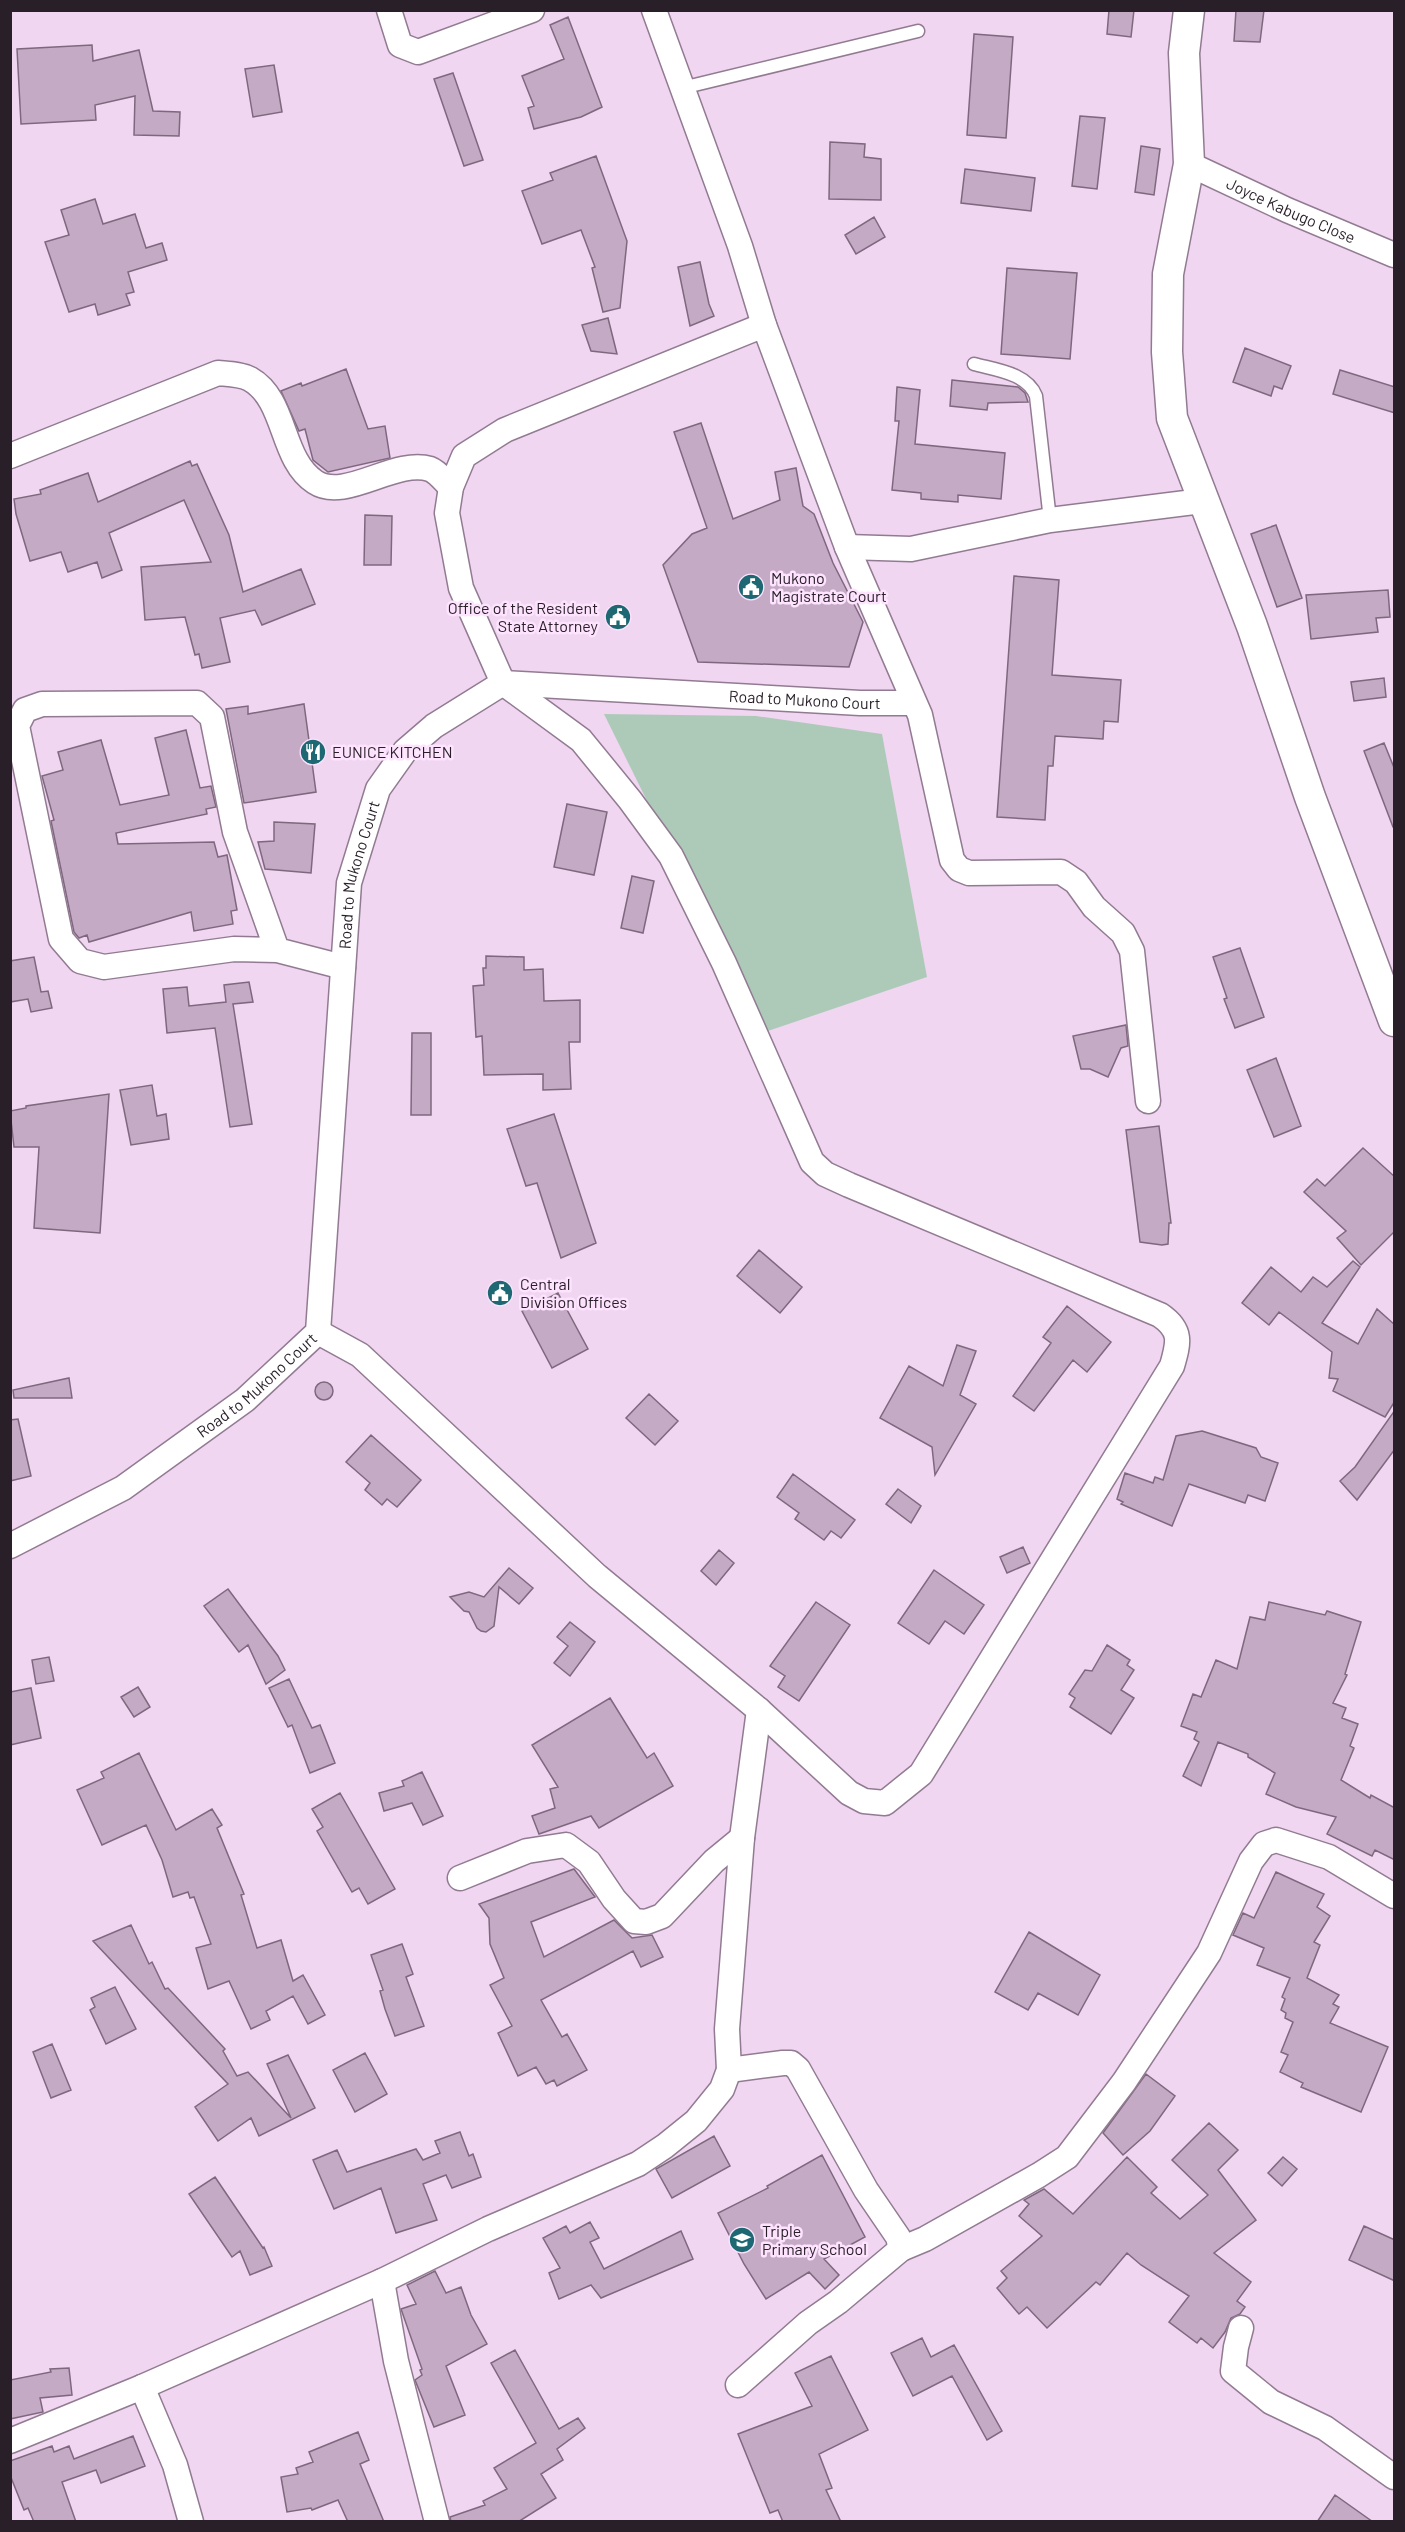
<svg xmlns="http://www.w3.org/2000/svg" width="1405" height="2532" font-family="Barlow,sans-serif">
  <rect width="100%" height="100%" fill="#f0d6f0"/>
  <path fill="#adcab9" d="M604,714l152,2 126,18 45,243 -165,56z"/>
  <path fill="#c4aac4" stroke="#7f687f" stroke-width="1.5" d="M1109,10h25l-3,27 -24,-3z
    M1236,10h28l-4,32 -26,-1z
    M568,17l34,90 -21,10 -47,12 -6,-21 6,-2 -12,-30 42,-17 -14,-34z
    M974,34l39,3 -7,101 -39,-3z
    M92,45l1,16 46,-11 14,61 27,1 -1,24 -45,-1 1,-39 -40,9 1,15 -75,4 -4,-75z
    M274,65l8,47 -29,5 -8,-48z
    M453,73l30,87 -19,6 -30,-87z
    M1080,116l25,2 -8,71 -25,-3z
    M830,142l35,2 -1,13 17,2v41l-52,-1z
    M1141,146l19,3 -6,46 -19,-3z
    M596,156l31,85 -7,67 -17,4 -11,-44 3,-1 -14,-37 -39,14 -20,-53 31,-11 -3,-7z
    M965,169l70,9 -4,33 -70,-8z
    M95,199l8,25 32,-10 11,34 16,-5 5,17 -39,12 6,20 -8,2 4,11 -32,10 -3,-11 -26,8 -24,-70 24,-7 -8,-25z
    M874,217l11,20 -29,17 -11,-19z
    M700,262l9,42 5,12 -24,10 -12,-59z
    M1007,268l70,5 -7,86 -69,-5z
    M608,318l9,36 -26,-3 -9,-26z
    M1245,348l46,18 -9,23 -8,-3 -3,10 -38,-14z
    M346,369l22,60 17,-3 5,32 -62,14 -15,-12 -8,-31 -6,2 -18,-40 20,-8 1,3z
    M1340,370l55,17v26l-62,-19z
    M952,380l66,7 7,6 3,9 -40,1 -1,7 -37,-4z
    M897,387l23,3 -5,54 90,9 -4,46 -43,-4v7l-37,-3v-6l-29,-3 7,-69h-4z
    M701,423l32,96 47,-19 -5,-28 21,-4 7,38 11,8 19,49 30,59 -14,45 -151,-5 -35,-97 29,-31 15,-6 -33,-96z
    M190,461l2,5 5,-2 32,71 14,57 58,-23 14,35 -53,21 -7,-15 -35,8 10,44 -28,6 -3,-14 -4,1 -10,-38 -40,3 -4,-53 70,-5 -27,-62 -75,33 13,37 -20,8 -5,-16 -29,10 -7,-20 -31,9 -14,-47 -2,-15 27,-5 -1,-4 48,-17 10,29z
    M365,515l27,1 -1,49h-27z
    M1276,525l26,73 -25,9 -26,-73z
    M1014,576l45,4 -7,95 69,5 -3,42 -14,-1 -1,18 -48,-3 -2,30h-5l-3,54 -48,-3z
    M1388,590l2,27 -14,1 2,14 -67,7 -5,-44z
    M1384,678l2,19 -32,4 -3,-19z
    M304,704l12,88 -72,11 -18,-94 22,-3v8z
    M186,730l14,58 11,-2 5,21 -10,2 1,5 -91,19 2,11 96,-2 4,15 9,-2 10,55 -6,1 2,13 -39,7 -3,-19 -102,30 -2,-7 -8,3 -5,-6 -23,-111 3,-1 -12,-44 21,-6 -5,-18 43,-12 19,65 49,-10 -14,-57z
    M1384,743l11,27v57h-2l-29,-76z
    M567,804l40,8 -13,63 -40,-8z
    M274,822l41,2 -4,49 -46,-4 -7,-27 16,-1z
    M632,876l22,5 -11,52 -22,-5z
    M1240,948l24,69 -29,11 -11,-29 3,-1 -14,-41z
    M486,956l38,1v13l19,-1 1,32 36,-1v42h-11l2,47 -28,1v-16l-59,1 -2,-39 -6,1 -3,-51 11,-1 -1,-17h3z
    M34,957l7,35 7,-1 4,17 -21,4 -3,-13 -18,3v-41z
    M249,982l4,20 -20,2 19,120 -22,3 -15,-99 -48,5 -4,-44 24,-2 2,19 37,-4 -2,-17z
    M1126,1025l2,21 -7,2 -13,29 -18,-8h-9l-8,-33z
    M412,1033h19v82h-20z
    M1276,1058l25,68 -27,11 -27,-67z
    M152,1085l5,31 9,-2 3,25 -38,6 -11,-55z
    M109,1094l-9,139 -66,-5 5,-81h-25l-4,-36 16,-3v-2z
    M554,1114l42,129 -35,15 -24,-75 -11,3 -19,-57z
    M1159,1126l12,97h-2l-1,21 -6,1 -22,-3 -14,-112z
    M1363,1148l32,29v54l-34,34 -24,-27 9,-7 -42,-39 13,-13 8,7z
    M759,1250l43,37 -22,26 -43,-37z
    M1353,1261l7,6 -38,56 36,21 19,-35 18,16v76l-10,16 -52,-26 5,-12 -9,-1 3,-26 -53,-40 -10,13 -27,-22 29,-36 30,25 12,-15 14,10z
    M558,1293l30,56 -36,19 -30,-57z
    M1067,1306l44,36 -24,30 -14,-12 -39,51 -21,-15 38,-53 -8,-6z
    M957,1345l19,6 -16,44 16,9 -41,71 -3,-28 -52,-29 29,-52 34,20z
    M69,1378l3,20h-58l-1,-8z
    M315 1391a9 9 0 1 1 18 0a9 9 0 1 1-18 0Z
    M649,1394l29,27 -23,24 -29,-27z
    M1395,1410v39l-38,51 -17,-19 15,-14z
    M18,1419l13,57 -21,5v-61z
    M1202,1431l54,17 5,9 17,6 -13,38 -17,-6 -3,8 -56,-19 -17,42 -51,-22 2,-2 -6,-3 8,-26 28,10 2,-6 8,3 13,-44z
    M371,1435l50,45 -24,27 -10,-8 -5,6 -17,-15 5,-7 -24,-21z
    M793,1474l62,46 -14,18 -10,-7 -7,9 -29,-21 4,-6 -22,-16z
    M898,1489l23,17 -10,17 -25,-19z
    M1023,1547l7,16 -23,10 -7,-16z
    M719,1550l15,13 -18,22 -15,-14z
    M509,1568l24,20 -14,16 -20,-17 -5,39 -8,6 -5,-1 -4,-3 -8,-16 -5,-1 -14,-14 19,-5 15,5z
    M934,1570l50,35 -20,29 -19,-13 -16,23 -31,-21z
    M228,1589l50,67 7,14 -19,14 -18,-39 -9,7 -35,-46z
    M816,1602l34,23 -51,76 -21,-14 7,-11 -15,-10z
    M1269,1602l56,13 2,-4 34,11 -16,52 2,1 -14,28 13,5 -4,10 16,6 -8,22 4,2 -13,32 29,18 1,-3 24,13v52l-20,-10 -3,6 -45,-22 9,-17 -40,-10 -30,-13 9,-21 -27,-16v-3l-30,-12 -17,44 -18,-10 16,-34 -5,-3 3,-7 -16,-6 12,-32 8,3 15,-37 21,9 13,-52 15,3z
    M570,1622l25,20 -25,34 -16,-13 14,-17 -11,-9z
    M1107,1645l23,15 -3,5 7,5 -13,20 13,8 -23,36 -41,-27 5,-9 -6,-4 16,-24 7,1z
    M49,1657l5,24 -18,3 -4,-24z
    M289,1679l23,49 8,-3 15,38 -25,10 -18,-48 -4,2 -19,-39z
    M138,1687l12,20 -16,10 -13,-20z
    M31,1688l10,50 -31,7v-53z
    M610,1698l37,60 7,-5 19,33 -74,42 -8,-12 -52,18 -7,-18 23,-8 -5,-19 8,-2 -26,-42z
    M139,1753l37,77 36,-21 10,16 -5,3 27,66 -3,1 16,53 24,-8 12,41 10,-6 22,40 -17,9 -15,-28 -27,15 4,9 -19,9 -22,-48 -21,8 -12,-41 15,-4 -17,-47 -4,1 -2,-6 -15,5 -11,-37 -16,-35 -44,20 -25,-55 27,-12 -3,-6z
    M422,1772l21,44 -20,9 -11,-22 -28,8 -5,-18 25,-7 -2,-5z
    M340,1793l55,96 -27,15 -9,-16 -7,4 -35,-61 6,-4 -11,-18z
    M574,1869l21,28 -64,25 13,35 70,-37 18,18 20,-3 11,22 -22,10 -8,-16 -92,49 21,37 5,-3 20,36 -30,16 -3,-6 -8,4 -10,-17 -18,9 -20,-43 14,-7 -22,-41 14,-7 -14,-34 -1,-26 -10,-14z
    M1276,1872l48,22 -7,13 13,9 -16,26 6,3 -13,33 32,17 -6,9 6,3 -9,16 58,24 -27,65 -60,-25 2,-4 -23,-11 8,-17 -7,-3 12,-30 -8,-4 1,-5 -5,-3 4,-11 -3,-2 8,-19 -33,-13 7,-17 -31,-13 10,-22 11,5z
    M131,1925l18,39 3,-2 13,27 3,-1 57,61 -2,2 14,25 11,-4 43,46 -24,-54 21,-9 27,53 -56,28 -8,-18 -33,23 -23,-34 33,-23 -135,-143z
    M1029,1932l71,43 -22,40 -40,-22 -10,17 -33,-18z
    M402,1944l11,30 -7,3 18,49 -29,10 -10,-27 -5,-18 3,-1 -12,-35z
    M115,1987l21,42 -30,15 -16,-34 5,-3 -4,-9z
    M52,2044l19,46 -20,8 -18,-46z
    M365,2053l22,41 -32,18 -22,-42z
    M1146,2074l29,22 -25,35 -27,24 -20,-22z
    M1209,2123l29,27 -20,20 38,50 -42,33 37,29 -14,19 8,6 -5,7 -9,4 -6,14 -12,16 -12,-10 -4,5 -28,-21 20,-26 -48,-31 -14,-12 -27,32 -4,-3 -49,46 -20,-21 -8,7 -22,-26 10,-10 -6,-7 41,-35 -23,-20 10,-12 -5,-4 20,-11 29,25 54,-57 30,30 -6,6 29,26 28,-24 -36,-35z
    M460,2132l9,24 4,-2 8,23 -29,11 -6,-13 -23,9 14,36 -41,13 -15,-45 -47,21 -21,-49 24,-10 10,22 69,-23 7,11 17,-7 -5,-12z
    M714,2136l16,30 -58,32 -16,-29z
    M822,2155l43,82 -41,22 15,16 -14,14 -16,-17 -43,27 -22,-35 -26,-51 50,-25 -1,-2z
    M1283,2157l14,12 -15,17 -14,-13z
    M215,2177l48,71 1,-1 8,19 -22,9 -10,-24 -8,6 -43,-63z
    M590,2222l9,16 -9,4 14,27 77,-38 12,28 -92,39 -10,-13 -32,14 -10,-26 11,-5 -17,-30 23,-12 4,7z
    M1364,2226l31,14v41l-46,-21z
    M435,2271l11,22 15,-6 10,28 16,29 -41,22 19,49 -31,12 -19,-47 7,-5 -2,-5 2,-1 -21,-60 15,-5 -9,-19z
    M922,2338l9,19 23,-12 48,86 -15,9 -35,-64 -39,20 -22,-43z
    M515,2350l44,79 19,-11 7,10 -28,21 6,11 -22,14 15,24 -38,24h-67l-1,-5 35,-12 -2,-4 24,-12 -13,-21 42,-25 -45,-80z
    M831,2356l37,74 -49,24 13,34 -6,2 15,32h-58l-5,-12 -8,3 -32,-79 74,-28 -17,-33z
    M69,2368l3,27 -32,3 3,14 -33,7v-39l41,-8 -1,-3z
    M358,2432l11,28 -9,4 24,58h-36l-10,-22 -26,10 -1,-2 -24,4 -6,-35 17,-3 -2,-6 17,-6 -4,-10z
    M133,2436l12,30 -44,17 -5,-13 -34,12 14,40h-42l-6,-14 -4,2 -14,-35v-14l42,-15 2,6 15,-6 5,13z
    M1335,2495l38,27h-56z"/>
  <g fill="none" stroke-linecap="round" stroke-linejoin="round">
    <g stroke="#927b92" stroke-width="15">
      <path id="service" d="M682,88l236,-57
        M974,364c22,6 53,9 62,32l14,124"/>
    </g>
    <g stroke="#927b92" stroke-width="27">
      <g id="minor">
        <path d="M389,10l11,35 18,7 114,-42"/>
        <path d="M654,10l86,236 24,79 83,222 73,168 32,145 7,9 10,4 92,-1 15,10 18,25 29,26 9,18 16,150"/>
        <path id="s1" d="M1189,164l98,46 107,45"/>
        <path d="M10,456l208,-83c10,1 23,1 32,6 37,21 30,80 65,103 30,20 80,-24 115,-13 8,3 15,13 21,18"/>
        <path d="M847,547l64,2 139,-29 152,-19"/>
        <path d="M277,950l-42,-118 -23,-115 -15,-14 -155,1 -17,6 -8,16 44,213 19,22 24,6 130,-18 43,1 66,17"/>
        <path d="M318,1332l42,23 237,221 162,134 90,83 15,8 21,2 36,-29 251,-408c7,-24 10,-36 -12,-51l-311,-130 -24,-11 -13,-12 -88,-199 -53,-107 -41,-56 -49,-60 -78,-57 -42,-95 -14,-75 4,-26 13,-31 41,-26 259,-105"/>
        <path id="s2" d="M10,1546l113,-58 122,-88 73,-68 31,-449 29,-94 27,-38 29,-25 69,-43 357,20h53"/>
        <path d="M460,1878l67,-27 39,-6 23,17 25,37 20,22 12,1 16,-6 52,-55 28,-23"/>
        <path d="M729,2070l54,-7h8l7,6 68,121 32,47 3,12"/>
        <path d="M382,2281l14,80 41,161"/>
        <path d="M1241,2328l-5,19 -3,24 38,31 54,26 69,49"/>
        <path d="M738,2385l70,-62 30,-21 63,-53 24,-10 114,-64 28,-18 57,-75 85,-129 42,-92 13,-17 12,-4 53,17 65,39"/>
        <path d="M142,2387l33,78 16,57"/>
        <path d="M10,2441l132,-54 240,-106 106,-52 150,-65 27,-18 31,-25 26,-32 7,-19 -2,-41 15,-191 17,-128"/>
      </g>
    </g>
    <g stroke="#927b92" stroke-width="33">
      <path id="tertiary" d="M1189,10l-5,43 5,111 -21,110 -1,78 5,66 80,208 58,171 84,224"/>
    </g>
    <use href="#service" stroke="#fff" stroke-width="12"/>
    <use href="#minor" stroke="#fff" stroke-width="24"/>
    <use href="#tertiary" stroke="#fff" stroke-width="30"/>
  </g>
  <defs>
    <g id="civic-disc" transform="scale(1.35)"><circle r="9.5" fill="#1e6873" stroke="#fde3fd"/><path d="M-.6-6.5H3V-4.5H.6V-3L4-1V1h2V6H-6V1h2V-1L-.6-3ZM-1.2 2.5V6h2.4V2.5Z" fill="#fff"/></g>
    <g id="restaurant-disc" transform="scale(1.35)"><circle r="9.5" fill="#1e6873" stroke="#fde3fd"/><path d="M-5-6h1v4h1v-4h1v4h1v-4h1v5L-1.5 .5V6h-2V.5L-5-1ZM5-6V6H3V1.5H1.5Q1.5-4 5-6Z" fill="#fff"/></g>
    <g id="school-disc" transform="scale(1.35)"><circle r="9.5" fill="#1e6873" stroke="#fde3fd"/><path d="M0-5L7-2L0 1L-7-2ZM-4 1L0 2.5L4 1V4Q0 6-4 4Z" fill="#fff"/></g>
  </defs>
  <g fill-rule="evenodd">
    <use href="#civic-disc" x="751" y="587"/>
    <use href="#civic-disc" x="618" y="617"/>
    <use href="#restaurant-disc" x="313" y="752"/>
    <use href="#civic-disc" x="500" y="1293"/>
    <use href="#school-disc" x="742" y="2240"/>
  </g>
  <g text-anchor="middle" stroke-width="5" stroke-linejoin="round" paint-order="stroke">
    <g font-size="16" fill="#281f28" stroke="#fde3fd">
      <text dy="6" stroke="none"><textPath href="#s1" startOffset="112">Joyce Kabugo Close</textPath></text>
      <text dy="6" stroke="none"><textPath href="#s2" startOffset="1394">Road to Mukono Court</textPath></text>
      <text dy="6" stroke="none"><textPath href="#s2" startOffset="837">Road to Mukono Court</textPath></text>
      <text dy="6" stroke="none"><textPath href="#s2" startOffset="296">Road to Mukono Court</textPath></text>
    </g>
    <g font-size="16" fill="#281f28" stroke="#fde3fd" text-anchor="start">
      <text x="771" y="584">Mukono<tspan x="771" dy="18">Magistrate Court</tspan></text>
      <text x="598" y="614" text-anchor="end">Office of the Resident<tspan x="598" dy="18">State Attorney</tspan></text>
      <text x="332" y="758">EUNICE KITCHEN</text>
      <text x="520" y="1290">Central<tspan x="520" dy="18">Division Offices</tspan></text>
      <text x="762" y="2237">Triple<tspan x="762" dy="18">Primary School</tspan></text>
    </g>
  </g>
  <rect width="1405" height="2532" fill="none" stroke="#281f28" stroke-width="24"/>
</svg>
